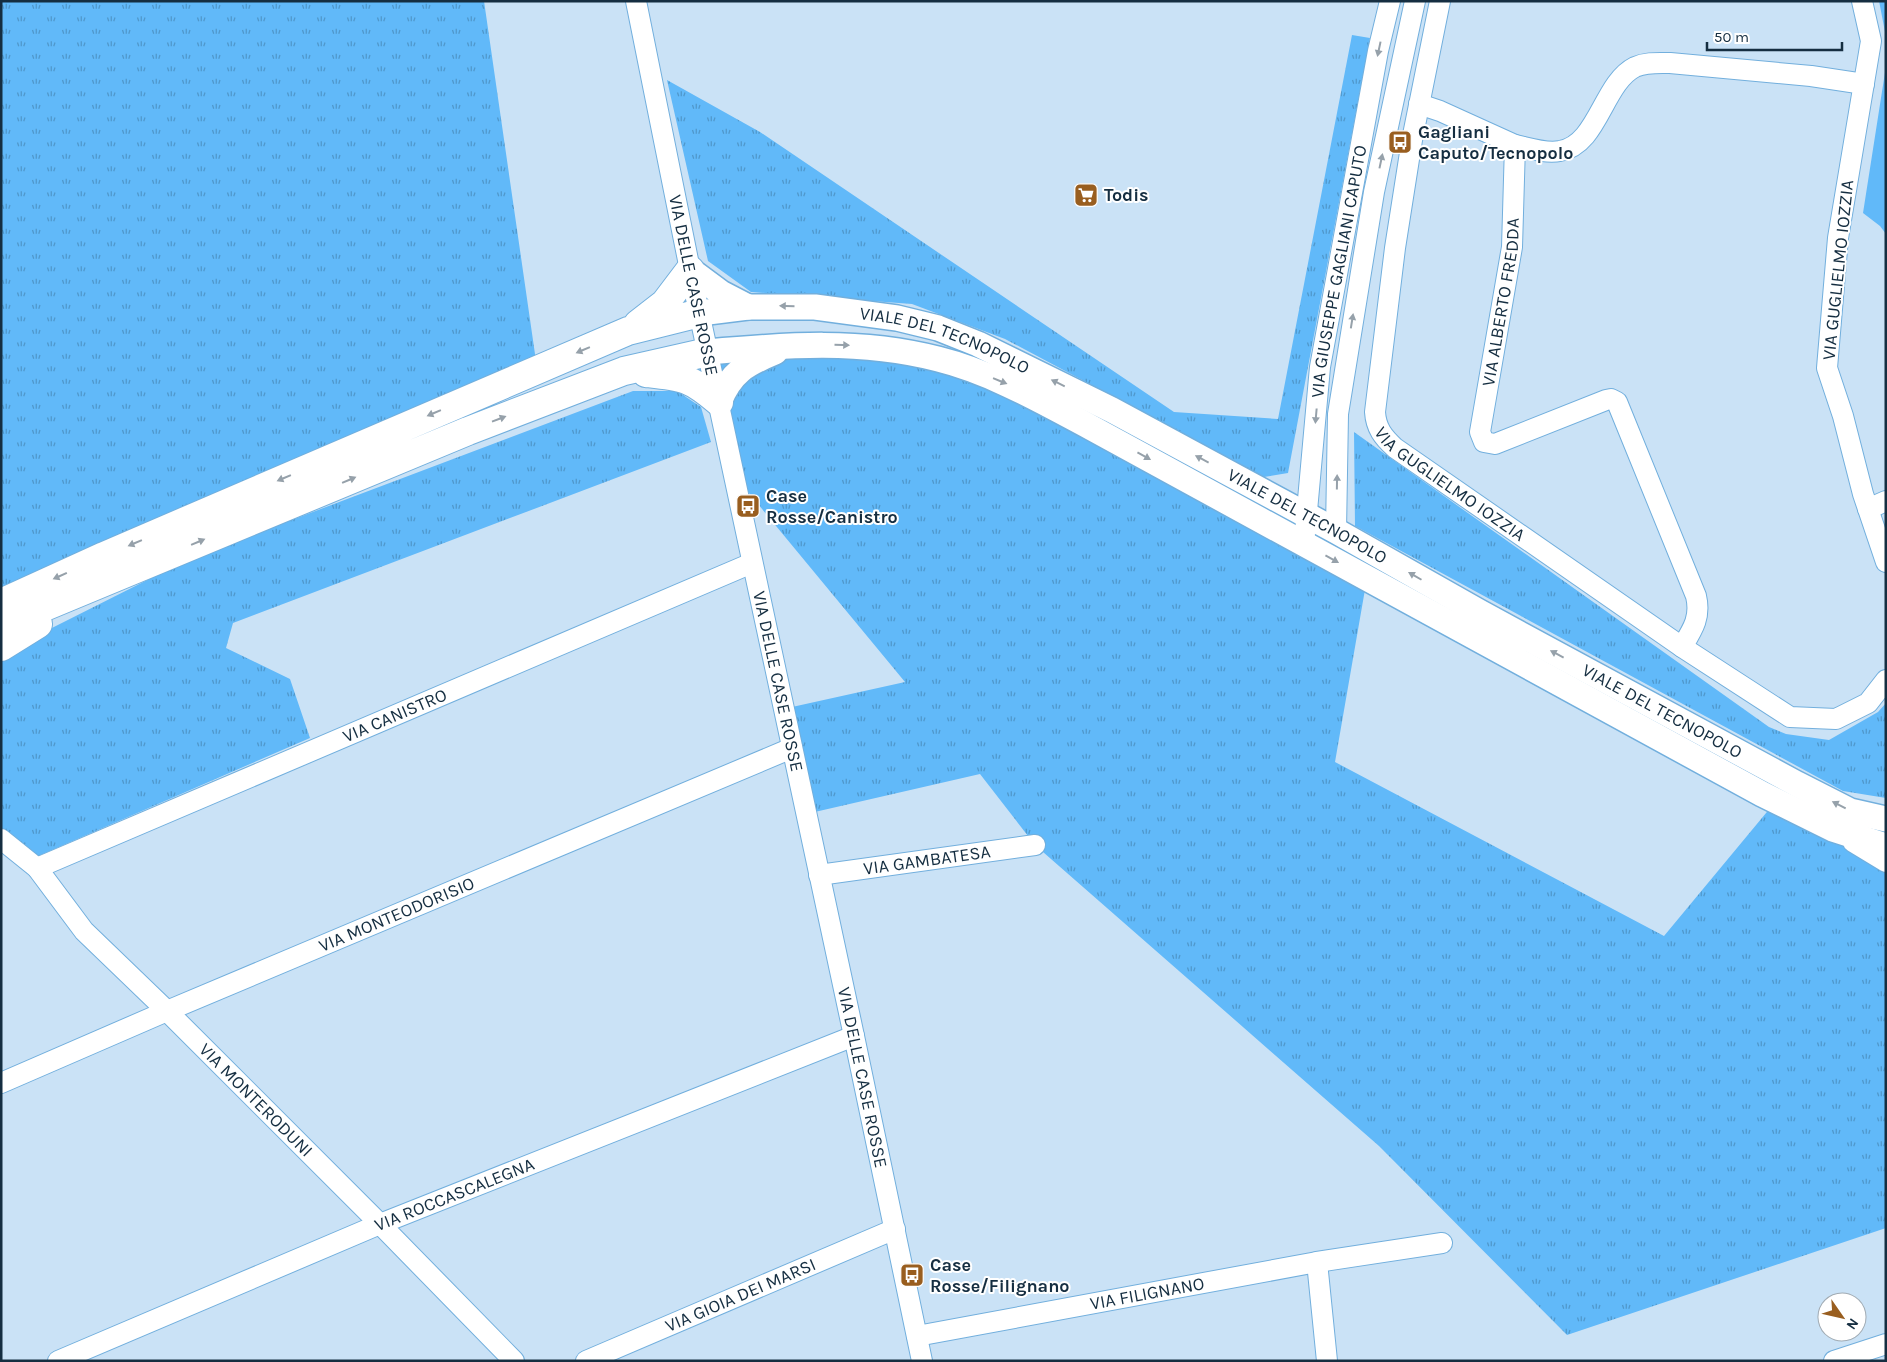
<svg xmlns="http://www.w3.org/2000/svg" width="1887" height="1362" font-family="Karla,sans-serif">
  <defs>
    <pattern id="grass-tufts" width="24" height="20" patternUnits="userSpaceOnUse" patternTransform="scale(1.25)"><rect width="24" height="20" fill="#61b9f9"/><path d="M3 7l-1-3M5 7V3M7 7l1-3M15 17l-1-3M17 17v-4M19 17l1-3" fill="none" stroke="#4f97cb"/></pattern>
  </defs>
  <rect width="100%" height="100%" fill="#cae2f6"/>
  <path fill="url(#grass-tufts)" d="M1,1h483l52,360 -535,231z
    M1352,35l18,3 -82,435 -24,4 -259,-138 -93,-35 -161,-12 -43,-31 -41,-181 93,52 414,280 104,7z
    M708,352l232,7 427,219 -32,184 329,174 112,-135 110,41v386l-319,107 -188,-189 -344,-301 -55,-71 -174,40 -23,-105 122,-27 -171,-207z
    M633,391h44l24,16 10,35 -478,181 -7,25 64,31 20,59 -274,119 -35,-29v-169l35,-23 155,-78z
    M1354,432l415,295 17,7 43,6 49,-28 8,-9v95l-43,-7 -488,-265z"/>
  <path fill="#61b9f9" d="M1879,1h7v36l-6,-31z
    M1886,66v168l-6,-8 -17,-13z"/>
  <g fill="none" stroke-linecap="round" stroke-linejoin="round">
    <g stroke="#72afdd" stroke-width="22">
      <g id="minor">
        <path id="s1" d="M636,1l54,269 164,766 68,325"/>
        <path id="s2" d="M1440,1l-28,139 -17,108 -20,164c1,16 8,25 20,36l287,199 108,70 46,2 32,-16 18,-23"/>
        <path d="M1862,1l9,40 -33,197 -11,130 16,48 20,78 23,68"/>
        <path d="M1419,104l21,7 75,34"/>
        <path d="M1868,509l18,-8"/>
        <path d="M1336,531l2,-117 36,-222 41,-191"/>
        <path id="s3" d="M1304,544l16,-177 58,-316 12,-50"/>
        <path id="s4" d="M1682,647c11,-18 19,-30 14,-51l-79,-194 -6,-3 -5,1 -111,44 -11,-2 -4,-10 32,-185 3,-102c14,3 31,9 45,6 38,-6 43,-68 75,-84 11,-5 23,-4 35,-4l141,13 53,8"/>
        <path id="s5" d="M1,839l36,29 47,63 83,80 213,213 134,137"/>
        <path d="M1853,842l33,20"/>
        <path id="s6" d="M37,868l715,-305"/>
        <path id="s7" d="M819,875l216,-30"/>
        <path id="s8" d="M1,1083l166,-72 625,-263"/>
        <path d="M1317,1262l10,99"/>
        <path id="s9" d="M917,1336l400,-74 125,-19"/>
        <path id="s10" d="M58,1361l322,-137 474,-188"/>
        <path id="s11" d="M586,1361l309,-132"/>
        <path d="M1834,1361l52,-17"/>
      </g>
    </g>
    <g stroke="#72afdd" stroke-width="28">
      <g id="major">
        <path d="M690,270l31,23 27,14"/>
        <path id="s12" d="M700,313l48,-6h67l82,11 41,10 40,16 134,66 224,121 143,81 318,172 53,27 36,8"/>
        <path d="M708,352c79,-7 152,-13 230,7 53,13 105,43 152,68l672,367 71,35 53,17"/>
        <path d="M719,402c12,-30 27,-38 56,-50"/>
      </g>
    </g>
    <g stroke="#72afdd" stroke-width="30">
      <path id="highway" d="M638,324l27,-21 25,-33
        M646,373c37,4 44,4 73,29
        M1,603l103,-47 524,-225 72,-18
        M1,625l467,-194 156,-60 84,-19
        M1,647l37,-23"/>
    </g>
    <use href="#minor" stroke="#fff" stroke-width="20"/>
    <use href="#major" stroke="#fff" stroke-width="25"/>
    <use href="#highway" stroke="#fff" stroke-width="28"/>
  </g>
  <defs><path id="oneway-solid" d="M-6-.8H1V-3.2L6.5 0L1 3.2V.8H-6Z" transform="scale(1.25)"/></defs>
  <g fill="#96a1aa">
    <use href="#oneway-solid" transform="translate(1379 49) rotate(102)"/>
    <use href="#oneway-solid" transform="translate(1381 161) rotate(-78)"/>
    <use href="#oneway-solid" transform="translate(787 306) rotate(-179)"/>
    <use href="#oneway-solid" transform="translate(1352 321) rotate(-81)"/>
    <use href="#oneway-solid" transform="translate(842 345) rotate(2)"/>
    <use href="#oneway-solid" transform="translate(583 350) rotate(157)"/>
    <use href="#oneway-solid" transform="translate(1000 381) rotate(22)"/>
    <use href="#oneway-solid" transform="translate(1058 383) rotate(-154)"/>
    <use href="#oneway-solid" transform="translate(434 413) rotate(157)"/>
    <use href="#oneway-solid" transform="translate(1316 416) rotate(95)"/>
    <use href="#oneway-solid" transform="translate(499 419) rotate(-21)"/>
    <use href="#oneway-solid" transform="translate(1144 456) rotate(29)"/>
    <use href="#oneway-solid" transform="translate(1202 459) rotate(-152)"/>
    <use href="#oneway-solid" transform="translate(284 478) rotate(157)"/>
    <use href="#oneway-solid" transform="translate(349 480) rotate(-23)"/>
    <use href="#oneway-solid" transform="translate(1337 482) rotate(-89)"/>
    <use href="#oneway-solid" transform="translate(198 542) rotate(-23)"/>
    <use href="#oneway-solid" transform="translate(135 543) rotate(157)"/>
    <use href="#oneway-solid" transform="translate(1332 559) rotate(29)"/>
    <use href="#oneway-solid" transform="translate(60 576) rotate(156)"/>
    <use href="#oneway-solid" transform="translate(1415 576) rotate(-150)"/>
    <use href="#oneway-solid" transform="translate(1557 654) rotate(-152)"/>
    <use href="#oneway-solid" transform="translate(1839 805) rotate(-153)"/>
  </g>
  <defs>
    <g id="bus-square" transform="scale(1.25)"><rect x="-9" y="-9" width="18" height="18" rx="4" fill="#995e1f" stroke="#fff"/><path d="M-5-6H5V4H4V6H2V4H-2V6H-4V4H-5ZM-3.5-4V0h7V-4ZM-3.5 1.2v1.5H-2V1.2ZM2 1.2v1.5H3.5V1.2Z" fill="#fff"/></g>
    <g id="supermarket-square" transform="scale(1.25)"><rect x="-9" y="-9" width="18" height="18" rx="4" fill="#995e1f" stroke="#fff"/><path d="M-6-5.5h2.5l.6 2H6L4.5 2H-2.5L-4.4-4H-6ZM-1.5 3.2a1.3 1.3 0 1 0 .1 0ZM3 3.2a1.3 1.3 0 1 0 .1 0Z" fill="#fff"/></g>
  </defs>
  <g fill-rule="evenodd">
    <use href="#bus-square" x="1400" y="142"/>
    <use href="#supermarket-square" x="1086" y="195"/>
    <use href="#bus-square" x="748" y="506"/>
    <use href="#bus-square" x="912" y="1275"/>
  </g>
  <g text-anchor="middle" stroke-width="4" stroke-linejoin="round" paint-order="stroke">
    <g font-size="18" font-weight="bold" fill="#152e41" stroke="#fff" text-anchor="start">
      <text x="1418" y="138">Gagliani<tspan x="1418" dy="21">Caputo/Tecnopolo</tspan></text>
      <text x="1104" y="201">Todis</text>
      <text x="766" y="502">Case<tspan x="766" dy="21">Rosse/Canistro</tspan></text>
      <text x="930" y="1271">Case<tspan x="930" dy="21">Rosse/Filignano</tspan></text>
    </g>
    <g font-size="18" fill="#152e41" stroke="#fff">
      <text transform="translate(1838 270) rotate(-84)" y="6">VIA GUGLIELMO IOZZIA</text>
      <text dy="6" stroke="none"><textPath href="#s3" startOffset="275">VIA GIUSEPPE GAGLIANI CAPUTO</textPath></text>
      <text dy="6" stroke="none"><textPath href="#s1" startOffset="290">VIA DELLE CASE ROSSE</textPath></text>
      <text dy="6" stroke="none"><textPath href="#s4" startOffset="549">VIA ALBERTO FREDDA</textPath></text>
      <text dy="6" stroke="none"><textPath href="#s12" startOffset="250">VIALE DEL TECNOPOLO</textPath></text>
      <text dy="6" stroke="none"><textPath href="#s2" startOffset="524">VIA GUGLIELMO IOZZIA</textPath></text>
      <text dy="6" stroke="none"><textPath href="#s12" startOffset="655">VIALE DEL TECNOPOLO</textPath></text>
      <text dy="6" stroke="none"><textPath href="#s1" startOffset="695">VIA DELLE CASE ROSSE</textPath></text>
      <text dy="6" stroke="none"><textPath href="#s12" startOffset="1060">VIALE DEL TECNOPOLO</textPath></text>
      <text dy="6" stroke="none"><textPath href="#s6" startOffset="389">VIA CANISTRO</textPath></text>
      <text dy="6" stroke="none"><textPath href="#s7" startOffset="109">VIA GAMBATESA</textPath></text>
      <text dy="6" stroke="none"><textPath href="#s8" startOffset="430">VIA MONTEODORISIO</textPath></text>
      <text dy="6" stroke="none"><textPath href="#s1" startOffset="1100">VIA DELLE CASE ROSSE</textPath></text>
      <text dy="6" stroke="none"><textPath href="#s5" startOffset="366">VIA MONTERODUNI</textPath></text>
      <text dy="6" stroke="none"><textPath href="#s10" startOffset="430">VIA ROCCASCALEGNA</textPath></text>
      <text dy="6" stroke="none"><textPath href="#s9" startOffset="234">VIA FILIGNANO</textPath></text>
      <text dy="6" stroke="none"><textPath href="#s11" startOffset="168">VIA GIOIA DEI MARSI</textPath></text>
    </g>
  </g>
  <rect width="1887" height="1362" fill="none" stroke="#152e41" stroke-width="5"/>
  <g transform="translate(1842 1317) rotate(124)"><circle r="24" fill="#ffffff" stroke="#a1abb3"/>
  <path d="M0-4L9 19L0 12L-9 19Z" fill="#995e1f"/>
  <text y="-8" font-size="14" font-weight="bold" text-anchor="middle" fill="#152e41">N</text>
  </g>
  <path d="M1707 42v8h135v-8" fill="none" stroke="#152e41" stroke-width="2.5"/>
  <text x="1714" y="42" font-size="15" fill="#152e41" stroke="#ffffff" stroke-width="4" paint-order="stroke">50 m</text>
</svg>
